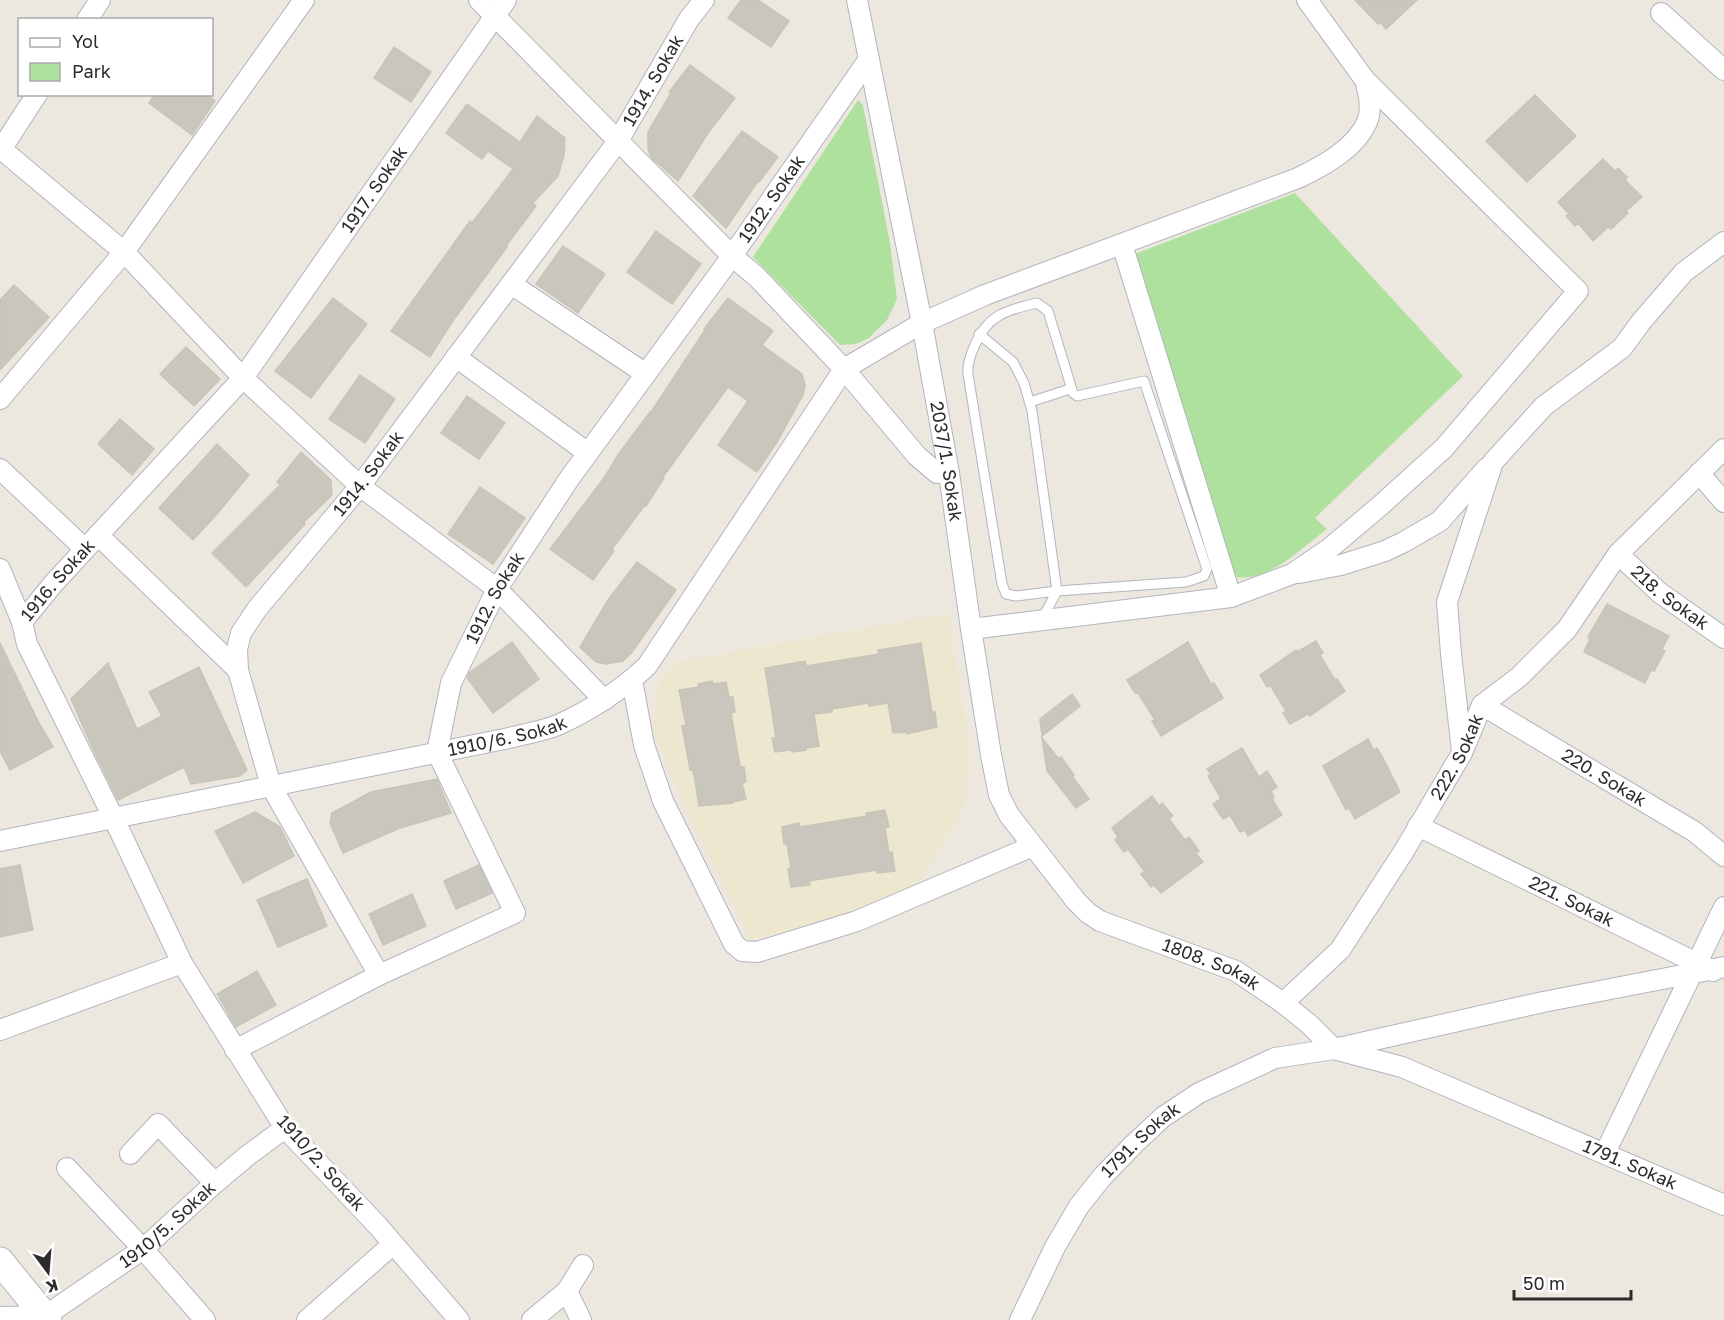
<svg xmlns="http://www.w3.org/2000/svg" width="1724" height="1320" font-family="'Golos Text',sans-serif">
  <rect width="100%" height="100%" fill="#ede8df"/>
  <path fill="#eee7cf" d="M949,613l21,139 -5,54 -51,85 -52,22 -111,27 -66,-131 -33,-82 7,-44 16,-21z"/>
  <path fill="#aee19e" d="M858,100l5,5 27,138 7,56 -10,21 -18,18 -13,6 -16,1 -87,-88z
    M1295,193l168,183 -148,142 12,11c-27,20 -61,57 -97,47l-98,-321z"/>
  <path fill="#c9c6bd" stroke="#c9c4b9" stroke-width="1.5" d="M741,0h17l31,21 -18,26 -43,-29z
    M1355,0h62l-31,29 -6,-7 -2,2z
    M394,47l37,25 -20,30 -37,-24z
    M690,65l45,33 -27,35 -30,48 -27,-24 -3,-8v-17l23,-39 -2,-1z
    M155,94h50l10,7 -23,34 -43,-32z
    M1535,95l41,41 -49,46 -41,-41z
    M467,104l53,38 17,-26 28,22 -1,17 -6,21 -25,27 3,3 -30,40 1,1 -55,75 -22,35 -39,-26 79,-110 2,2 41,-54 -25,-18 -6,8 -36,-26z
    M742,131l36,26 -19,25 -1,-1 -32,47 -33,-32z
    M1603,159l12,12 3,-3 9,9 -2,3 17,17 -16,14 2,2 -17,16 -3,-2 -15,14 -15,-18 -3,3 -9,-10 3,-2 -11,-12z
    M656,231l45,33 -29,40 -45,-32z
    M563,246l42,28 -27,39 -42,-29z
    M14,285l35,32 -49,53v-70z
    M333,298l34,26 -56,74 -36,-27z
    M728,298l45,33 -11,14 40,29 3,11 -2,10 -26,47 -20,30 -39,-27 30,-44 -20,-14 -65,90 1,1 -18,28 -1,-1 -33,44 2,2 -21,29 -43,-31 54,-71 16,-26 30,-40h1l54,-82 -1,-1z
    M186,347l34,32 -26,27 -34,-32z
    M360,375l35,24 -30,44 -36,-24z
    M467,396l38,27 -26,36 -38,-26z
    M120,419l34,30 -22,26 -34,-31z
    M217,444l32,31 -32,39 -24,26 -34,-32z
    M301,452l30,28 1,15 -29,28 2,1 -59,63 -34,-34 68,-68 -3,-3z
    M480,487l45,31 -32,46 -45,-30z
    M637,562l39,28 -44,62 -9,9 -17,3 -10,-2 -16,-15 28,-47z
    M1607,604l62,32 -7,13 3,2 -11,20 -3,-1 -6,13 -61,-31 6,-13 -2,-2z
    M1316,641l7,12 -3,2 15,25 2,-1 8,12 -35,25 -2,-2 -18,10 -7,-11 3,-2 -16,-26 -3,2 -7,-12 36,-25 1,2z
    M512,642l27,37 -46,34 -26,-35 2,-5z
    M1188,642l23,42 3,-1 9,15 -62,38 -9,-15 3,-1 -17,-27h-3l-8,-13z
    M0,643l38,78 15,26 -43,23 -10,-19z
    M921,643l11,69h3l2,15 -30,7 -1,-2 -13,1 -5,-30 -19,3v-3l-37,6v3l-18,2 5,32 -13,2v2l-14,2 -1,-2 -16,2 -3,-14h4l-11,-70 40,-7 1,5 73,-12 -1,-4z
    M108,663l29,66 25,-13 -13,-24 50,-25 48,103 -7,6 -49,8 -7,-17 -66,33 -25,-51 -22,-50z
    M712,681l1,3 13,-2 3,15h4l2,15 -4,1 9,54h4l2,15 -4,1 4,16 -13,3v1l-34,3 -6,-37 -3,1 -8,-44 4,-1 -7,-35 20,-3 -1,-3z
    M1072,694l8,12 -38,30 -2,-17z
    M1042,738l17,21 2,-2 13,18 -2,1 17,23 -13,9 -29,-37z
    M1368,739l6,11 3,-2 6,10 17,34 -45,27 -6,-11 -3,2 -23,-44z
    M1242,748l17,29 8,-6 10,16 -6,4 3,7 -2,1 10,16 -34,21 -3,-6 -5,2 -10,-17 -7,4 -10,-15 8,-5 -13,-23 3,-2 -4,-5z
    M437,779l14,34 -51,15 -57,25 -13,-30 2,-10 39,-21z
    M1152,796l7,10 3,-3 11,13 -4,3 16,21 4,-3 10,14 -4,2 8,9 -42,31 -7,-8 -3,2 -10,-13 4,-2 -17,-23 -4,3 -9,-12 3,-3 -6,-9z
    M885,810l4,17 -4,1 4,25 3,-1 3,19 -18,2 -1,-3 -67,11 1,4 -19,2 -3,-18 3,-1 -4,-24h-3l-2,-17 17,-4 1,4 67,-11 -1,-3z
    M255,812l25,15 14,29 -51,27 -28,-52z
    M20,865l13,65 -33,7v-68z
    M479,865l13,28 -36,16 -12,-28z
    M307,879l20,47 -49,21 -21,-47z
    M412,894l14,32 -43,19 -14,-31z
    M257,971l19,34 -40,22 -19,-33z"/>
  <g fill="none" stroke-linecap="round" stroke-linejoin="round">
    <g stroke="#b2b4bf" stroke-width="11">
      <path id="lane" d="M1037,303l11,8 25,82 4,3 67,-15 63,188 -3,7 -18,6 -129,9 -41,5 -10,-2 -4,-10 -34,-210c-1,-10 2,-18 6,-27 13,-32 32,-37 63,-44z
        M979,334l34,28 11,21 8,28 25,180 -15,28
        M1030,402l40,-13"/>
    </g>
    <g stroke="#b2b4bf" stroke-width="22">
      <g id="street">
        <path d="M479,0l253,256 25,21 87,92 78,-46 63,-28 313,-117c25,-12 57,-29 69,-56 5,-12 2,-29 -2,-42l-58,-80"/>
        <path id="s1" d="M857,0l65,323 27,150 22,156 20,126 8,40 10,20 67,86 12,12 12,8 136,50 47,32 26,21 25,25 209,-47 181,-35"/>
        <path d="M1661,13l63,57"/>
        <path d="M87,20l13,-20"/>
        <path d="M0,148l124,104 119,126 117,108 137,103 107,111"/>
        <path d="M0,151l37,-57"/>
        <path d="M1122,244l109,353"/>
        <path d="M511,284l135,90"/>
        <path d="M456,357l132,96"/>
        <path d="M0,399l124,-147 180,-252"/>
        <path d="M0,469l85,80"/>
        <path d="M1699,473l25,29"/>
        <path d="M98,535l140,135"/>
        <path id="s2" d="M1618,554l42,39 64,45"/>
        <path d="M0,569l22,53"/>
        <path d="M1299,573l42,-8 44,-14 19,-9 36,-21 47,-53"/>
        <path d="M971,629l260,-32 61,-23 38,-26 51,-43 63,-57 134,-157 -213,-211"/>
        <path d="M632,680l12,65 19,56 71,143 8,7 15,1 100,-31 176,-75"/>
        <path id="s3" d="M1482,705l213,127 29,24"/>
        <path d="M1462,751l-11,-97 -4,-52 46,-140 51,-56 78,-58 19,-26 43,-50 40,-30"/>
        <path id="s4" d="M1418,826l295,145"/>
        <path id="s5" d="M0,841l509,-103c16,-4 34,-7 49,-13 33,-15 62,-34 89,-59l197,-297 73,87 20,17h12"/>
        <path id="s6" d="M379,975l-108,-189 -33,-116 -1,-21 4,-16 16,-24 103,-123 258,-345 71,-122 15,-19"/>
        <path id="s7" d="M1283,1003l57,-53 64,-99 58,-98 20,-48 37,-28 48,-48 51,-75 106,-105"/>
        <path d="M0,1030l182,-67"/>
        <path id="s8" d="M235,1050l144,-75 136,-62 -78,-161 14,-69 46,-94 72,-110 163,-223 137,-197"/>
        <path d="M1605,1153l119,-246"/>
        <path d="M130,1154l28,-30 57,59"/>
        <path d="M67,1168l76,81 62,71"/>
        <path d="M567,1291l14,29"/>
        <path id="s9" d="M0,1317l45,-1 98,-67 72,-66 32,-27 38,-28"/>
        <path d="M307,1320l85,-75"/>
        <path id="s10" d="M459,1320l-81,-94 -93,-98 -103,-165 -68,-144 -87,-175 -5,-22 31,-38 190,-206 263,-378"/>
        <path d="M532,1320l35,-29 16,-26"/>
        <path id="s11" d="M1020,1320l35,-73 24,-41 24,-30 31,-32 29,-27 36,-24 76,-35 59,-9 68,18 322,138"/>
      </g>
    </g>
    <g stroke="#b2b4bf" stroke-width="29">
      <path id="secondary" d="M0,1261l48,59"/>
    </g>
    <use href="#lane" stroke="#fff" stroke-width="9"/>
    <use href="#street" stroke="#fff" stroke-width="20"/>
    <use href="#secondary" stroke="#fff" stroke-width="27"/>
  </g>
  <g text-anchor="middle" stroke-width="6" stroke-linejoin="round" paint-order="stroke">
    <g font-size="18" fill="#2c2c2c" stroke="#fff">
      <text dy="6" stroke="none"><textPath href="#s6" startOffset="1066">1914. Sokak</textPath></text>
      <text dy="6" stroke="none"><textPath href="#s10" startOffset="1390">1917. Sokak</textPath></text>
      <text dy="6" stroke="none"><textPath href="#s8" startOffset="1143">1912. Sokak</textPath></text>
      <text dy="6" stroke="none"><textPath href="#s1" startOffset="470">2037/1. Sokak</textPath></text>
      <text dy="6" stroke="none"><textPath href="#s6" startOffset="580">1914. Sokak</textPath></text>
      <text dy="6" stroke="none"><textPath href="#s10" startOffset="886">1916. Sokak</textPath></text>
      <text dy="6" stroke="none"><textPath href="#s2" startOffset="68">218. Sokak</textPath></text>
      <text dy="6" stroke="none"><textPath href="#s8" startOffset="657">1912. Sokak</textPath></text>
      <text dy="6" stroke="none"><textPath href="#s5" startOffset="518">1910/6. Sokak</textPath></text>
      <text dy="6" stroke="none"><textPath href="#s7" startOffset="304">222. Sokak</textPath></text>
      <text dy="6" stroke="none"><textPath href="#s3" startOffset="142">220. Sokak</textPath></text>
      <text dy="6" stroke="none"><textPath href="#s4" startOffset="171">221. Sokak</textPath></text>
      <text dy="6" stroke="none"><textPath href="#s1" startOffset="1090">1808. Sokak</textPath></text>
      <text dy="6" stroke="none"><textPath href="#s11" startOffset="219">1791. Sokak</textPath></text>
      <text transform="translate(321 1163) rotate(48)" y="6">1910/2. Sokak</text>
      <text dy="6" stroke="none"><textPath href="#s11" startOffset="756">1791. Sokak</textPath></text>
      <text dy="6" stroke="none"><textPath href="#s9" startOffset="198">1910/5. Sokak</textPath></text>
    </g>
  </g>
  <rect x="18" y="18" width="195" height="78" fill="#ffffff" stroke="#ababab" stroke-width="1.5"/>
  <rect x="30" y="38" width="30" height="9" fill="#ffffff" stroke="#ababab" stroke-width="1.5"/>
  <text x="72" y="48" font-size="18" fill="#2c2c2c">Yol</text>
  <rect x="30" y="63" width="30" height="18" fill="#aee19e" stroke="#ababab" stroke-width="1.5"/>
  <text x="72" y="78" font-size="18" fill="#2c2c2c">Park</text>
  <g transform="translate(48 1272) rotate(164)" stroke="#ffffff" stroke-width="4.5" paint-order="stroke">
  <path d="M0-4.5L10 22L0 15L-10 22Z" fill="#2c2c2c"/>
  <text y="-9" font-size="16" font-weight="bold" text-anchor="middle" fill="#2c2c2c">K</text>
  </g>
  <path d="M1514 1290v9h117v-9" fill="none" stroke="#2c2c2c" stroke-width="3"/>
  <text x="1523" y="1290" font-size="18" fill="#2c2c2c" stroke="#ffffff" stroke-width="4.5" paint-order="stroke">50 m</text>
</svg>
